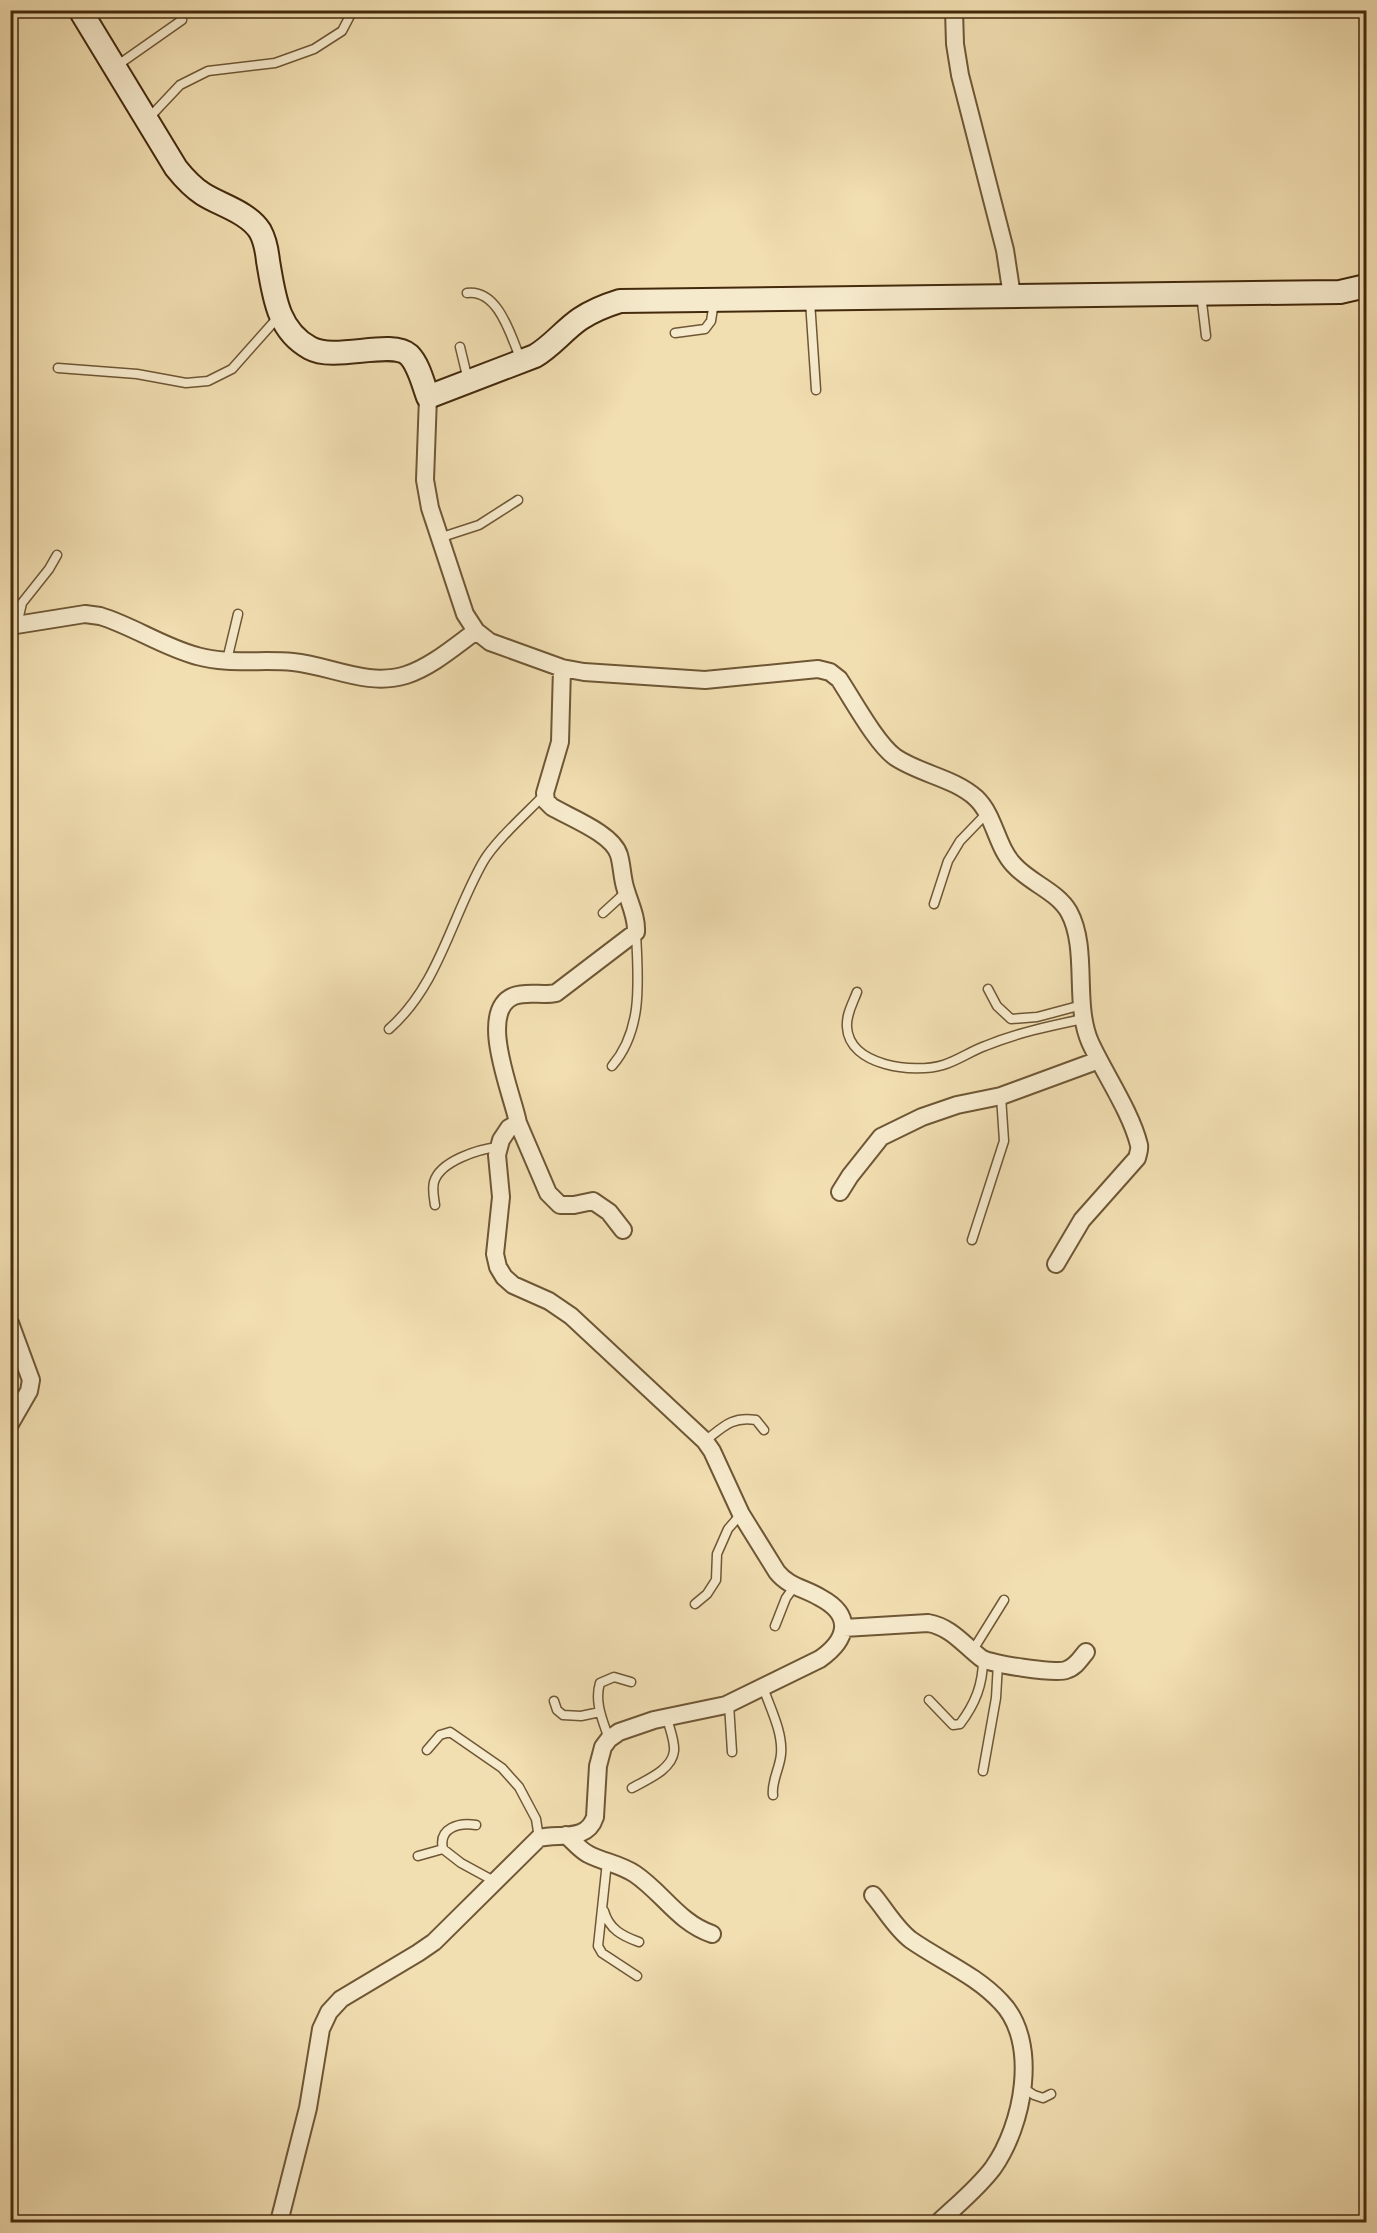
<svg xmlns="http://www.w3.org/2000/svg" width="1377" height="2233" font-family="Vollkorn,serif">
  <rect width="100%" height="100%" fill="#f1deb1"/>
  <filter id="stains"><feTurbulence type="fractalNoise" baseFrequency=".00333" numOctaves="4"/><feColorMatrix values="0 0 0 0 .2 0 0 0 0 .09 0 0 0 0 .02 0 0 0 .5 -.17"/></filter>
  <radialGradient id="worn" r=".72"><stop offset=".6" stop-color="#630" stop-opacity="0"/><stop offset="1" stop-color="#630" stop-opacity=".3"/></radialGradient>
  <g fill="none" stroke-linecap="round" stroke-linejoin="round">
    <g stroke="#6f5735" stroke-width="11">
      <path id="lane" d="M115,67l67,-47
        M147,120l33,-35 28,-14 67,-8 39,-14 28,-18 11,-21
        M467,293c32,-4 44,44 54,67
        M1201,294l5,42
        M810,301l6,89
        M675,333l30,-4 6,-8 3,-19
        M460,347l8,33
        M58,368l79,6 49,9 22,-2 24,-12 48,-54
        M439,538l40,-13 39,-25
        M17,625l5,-22 27,-34 8,-14
        M227,660l11,-46
        M934,904l14,-43 12,-20 27,-28
        M603,913l23,-21
        M988,989l9,17 14,13 26,-2 45,-12
        M857,992c-4,11 -11,22 -10,35 2,39 67,47 96,38 14,-4 28,-14 42,-19 32,-13 64,-20 98,-27
        M389,1029c50,-44 62,-111 94,-167 12,-21 45,-50 62,-68
        M612,1066c32,-37 26,-88 24,-133
        M435,1205c-1,-7 -3,-16 -1,-23 6,-21 45,-33 64,-35
        M972,1240l32,-99 -3,-45
        M705,1441c18,-14 27,-25 51,-21l8,10
        M695,1604l12,-10 9,-14 1,-26 11,-25 13,-15
        M775,1626l11,-28 8,-11
        M973,1650l31,-50
        M763,1687c7,21 20,45 18,67 -1,14 -10,28 -8,41
        M929,1700l24,25 7,-1c15,-20 23,-39 23,-65
        M554,1701l3,9 6,5 18,1 19,-4
        M729,1704l3,48
        M609,1739c-6,-18 -15,-37 -9,-56l14,-6 17,5
        M427,1750l13,-15 10,-3 52,36 17,19 17,32 3,19
        M983,1771l13,-73 2,-35
        M632,1788c14,-8 40,-18 42,-37 1,-10 -5,-24 -7,-33
        M476,1825c-17,-3 -38,3 -33,24l18,14 33,18
        M418,1856l25,-7
        M607,1862l-9,84 4,7 35,23
        M604,1911c5,18 18,25 35,31
        M1022,2087l12,8 9,3 8,-4"/>
    </g>
    <g stroke="#6f5735" stroke-width="20">
      <path id="street" d="M954,10l1,34 5,31 45,175 7,46
        M428,397l-3,83 5,28 35,106 11,17 14,11 72,26 22,4 121,8 113,-11 12,3 9,7c14,21 37,64 56,78 25,17 59,21 81,41 19,18 20,48 38,67 16,18 43,26 55,47 20,37 4,91 21,130 14,31 41,70 49,103 1,4 -1,9 -2,13l-55,62 -26,44
        M10,626l75,-12 15,2c33,10 63,31 97,40 31,9 65,3 96,6 39,4 74,25 113,13 25,-8 48,-28 70,-44
        M518,1123l30,70 12,12h14l19,-4 16,11 14,18
        M840,1192l10,-16 31,-39 41,-20 35,-12 44,-9 98,-36
        M10,1323l21,57 -2,11 -19,33
        M844,1628l84,-5c23,4 35,21 53,35 8,6 75,16 85,12 10,-3 14,-11 20,-18
        M566,1835c7,6 14,15 22,19 15,8 32,10 47,20 28,19 44,49 77,60
        M873,1895c12,14 23,34 38,45 30,21 65,35 90,62 39,40 22,124 -8,166 -15,20 -36,37 -54,54
        M279,2222l29,-114 13,-79 8,-17 12,-13 77,-46 16,-11 105,-104c21,-5 48,4 56,-21l3,-51 5,-19 6,-8 10,-7 35,-12 72,-15 94,-46c27,-19 34,-43 1,-61 -16,-10 -32,-11 -44,-26l-36,-58 -29,-63 -7,-10 -134,-125 -22,-15 -36,-16 -9,-8 -6,-10 -3,-13 6,-57 -4,-42 4,-15 8,-12 9,-5c-5,-28 -42,-112 -4,-127 13,-5 29,0 42,-3l80,-61c1,-15 -7,-30 -11,-45 -3,-10 -3,-22 -6,-32 -6,-21 -48,-37 -67,-48l-6,-6 -1,-8 15,-51 2,-74"/>
    </g>
    <g stroke="#442a0c" stroke-width="26">
      <path id="secondary" d="M80,10l96,158c8,10 16,19 27,26 17,11 45,18 57,37 5,9 7,20 8,30 6,34 9,69 42,87 25,14 81,-9 99,7 10,10 14,29 19,42l107,-41c17,-10 29,-26 45,-37 12,-8 27,-14 40,-18l720,-9 26,-6"/>
    </g>
    <use href="#lane" stroke="#f6eacc" stroke-width="8"/>
    <use href="#street" stroke="#f6eacc" stroke-width="16"/>
    <use href="#secondary" stroke="#f6eacc" stroke-width="22"/>
  </g>
  <rect width="1377" height="2233" fill="none" stroke="#f1deb1" stroke-width="36"/>
  <rect x="12" y="12" width="1353" height="2209" fill="none" stroke="#442a0c" stroke-width="3"/>
  <rect x="18" y="18" width="1341" height="2197" fill="none" stroke="#442a0c" stroke-width="1.5"/>
  <rect width="100%" height="100%" filter="url(#stains)"/>
  <rect width="100%" height="100%" fill="url(#worn)"/>
</svg>
